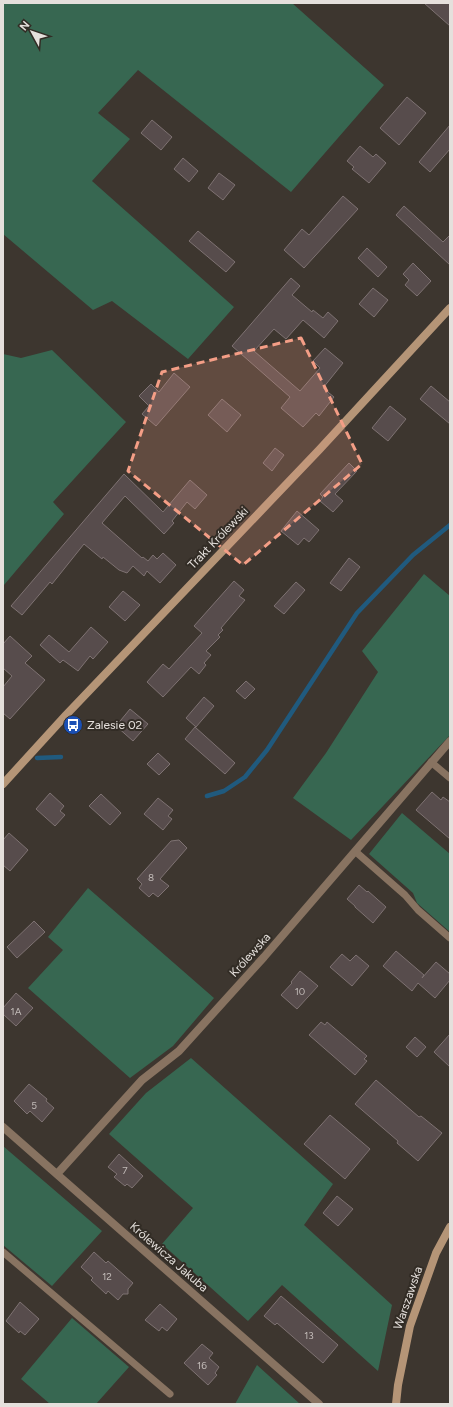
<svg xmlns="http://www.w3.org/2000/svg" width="453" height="1407" font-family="Figtree,sans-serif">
  <rect width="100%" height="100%" fill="#3d362f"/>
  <path fill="#376751" d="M3,3h289l92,82 -93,107 -153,-122 -40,43 32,26 -38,42 142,126 -46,52 -76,-58 -19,9 -90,-76z
    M52,350l74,72 -73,80 11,12 -60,71 -1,-231 18,4z
    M424,574l26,22v139l-99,105 -58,-42 33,-45 52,-81 -16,-21z
    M402,813l48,41v78l-33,-29 -4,-10 -44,-39z
    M88,888l126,110 -41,48 -43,32 -102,-90 35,-38 -15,-13z
    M191,1058l142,126 -29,41 88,80 -14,66 -96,-86 -34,36 -86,-77 31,-36 -84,-74 37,-41z
    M3,1146l99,85 -50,55 -49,-41z
    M72,1318l57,49 -33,37h-46l-29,-25z
    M257,1365l43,39h-65z"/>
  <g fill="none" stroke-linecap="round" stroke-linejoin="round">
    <path stroke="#205a7e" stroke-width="4.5" d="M37,758l24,-1
      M207,796l17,-5 21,-14 22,-27 90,-137 56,-58 37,-30"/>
  </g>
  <path fill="#574c4c" stroke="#7e7272" d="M424,3h26v23z
    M407,97l19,16 -27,32 -19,-17z
    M152,120l20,17 -11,13 -20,-17z
    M450,125v24l-20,23 -11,-10z
    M360,146l13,11 3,-3 10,9 -17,20 -17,-14 2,-2 -7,-6z
    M183,158l15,13 -9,11 -15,-13z
    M219,173l16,12 -12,15 -15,-12z
    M343,196l15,13 -54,59 -20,-18 18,-21 7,6z
    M404,206l39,36 7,-7v30l-54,-50z
    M198,231l37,31 -9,10 -37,-31z
    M367,248l20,19 -9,10 -20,-19z
    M413,263l18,18 -14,15 -12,-11 4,-5 -6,-6z
    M291,278l9,8 -8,9 20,17 1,-2 10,8 5,-6 10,9 -14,17 -21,-18 -17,19 -12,-10 -20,22 46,40 20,-23 -7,-7 12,-13 18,15 -20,25 11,9 -15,19 -3,-3 -13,14 -22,-19 9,-11 -58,-51z
    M373,288l15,12 -14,17 -15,-13z
    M174,373l16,14 -34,39 -14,-12 7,-8 -10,-10 12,-12 8,8z
    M431,386l19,16v22l-30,-25z
    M222,399l19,16 -14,17 -19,-17z
    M390,406l16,13 -18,22 -16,-13z
    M275,448l9,7 -12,16 -9,-8z
    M349,463l8,8 -22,23 8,7 -10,11 -13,-11 3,-4 -3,-3z
    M124,474l39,38 27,-32 17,15 -12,14 -8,-7 -15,19 2,2 -10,11 -39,-38 -23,27 40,35 1,-1 5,4 5,-6 4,4 6,-6 13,12 -16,18 -13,-12 -3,5 -11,-10 -6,7 -8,-3 -16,-13 -1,2 -18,-15 -32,40 -2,-2 -28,33 -11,-9z
    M297,511l22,19 -10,12 -5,-4 -6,7 -17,-14z
    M349,558l11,9 -19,24 -11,-8z
    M234,581l10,9 -5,6 6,4 -24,28 2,2 -5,5 2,2 -14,14 5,4 -7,8 2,2 -7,9 -8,-7 -28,30 -16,-15 16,-18 6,5 33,-36 -8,-7z
    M296,582l9,8 -21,24 -10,-8z
    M123,591l17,14 -15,16 -16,-14z
    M91,627l17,15 -15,17 -3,-3 -12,15 -15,-11 -3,3 -20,-18 9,-10 20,17z
    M10,636l22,20 -7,7 20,17 -35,39 -7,-6v-26l9,-11 -9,-8v-24z
    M246,681l9,8 -10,10 -9,-8z
    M204,697l10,9 -18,21 -10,-9z
    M130,709l18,15 -15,17 -17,-15z
    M195,727l40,36 -10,11 -40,-35z
    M158,753l12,11 -11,11 -12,-11z
    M432,792l9,8 2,-3 7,5v37l-34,-29z
    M50,793l14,13 -4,5 5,4 -10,11 -19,-17z
    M101,794l20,19 -11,12 -21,-19z
    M158,798l15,12 -5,6 4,3 -9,11 -19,-16z
    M9,833l19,17 -18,21 -7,-6v-25z
    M179,840l8,8 -27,31 9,7 -11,11 -5,-4 -4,4 -10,-9 3,-4 -5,-5 34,-38z
    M359,885l8,7 1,-1 18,16 -13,16 -18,-16v-1l-8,-7z
    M34,921l11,11 -28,26 -10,-11z
    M396,951l28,24 -2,3 14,-16 14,12v6l-15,18 -17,-15 -6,8 -29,-25z
    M342,954l8,7 6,-6 13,11 -17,20 -22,-19z
    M300,971l18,15 -21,23 -16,-14 11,-12 -1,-1z
    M16,993l17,15 -17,18 -13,-12v-6z
    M321,1022l4,3 2,-3 40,34 -3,3 3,2 -12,14 -46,-40z
    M450,1034v33l-16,-15z
    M415,1037l11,10 -9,10 -11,-10z
    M376,1080l43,37 2,-1 21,17 -24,28 -21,-18 1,-2 -43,-37z
    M29,1084l18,15 -1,2 8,7 -12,14 -12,-11 -3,3 -13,-13z
    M330,1115l40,34 -25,30 -41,-35z
    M119,1154l24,22 -11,12 -5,-4 -2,2 -11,-9 3,-3 -9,-7z
    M337,1196l16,13 -15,17 -15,-13z
    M94,1252l12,11 2,-2 25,22 -5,6v5h-5l-5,6 -10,-9 -2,3 -15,-14 2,-2 -12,-11z
    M281,1296l57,49 -15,18 -46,-40 -2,2 -11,-9z
    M20,1302l19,17 -14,16 -5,-4 -1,2 -13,-12z
    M160,1304l17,15 -10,12 -5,-4 -3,4 -14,-11z
    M202,1344l11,9 -4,5 10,9 -4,6 2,2 -9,10 -24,-22z"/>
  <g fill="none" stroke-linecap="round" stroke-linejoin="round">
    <path stroke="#887361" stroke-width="7" d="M431,762l19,16
      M356,852l49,43 13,15 32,28
      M3,1252l167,142"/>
    <path stroke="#887361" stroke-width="8" d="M3,1127l316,277
      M57,1174l85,-94 37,-29 85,-94 186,-216"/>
    <path stroke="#b59577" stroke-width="8" d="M3,784l63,-69 253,-265 131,-142
      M396,1404l2,-19 12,-59 26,-73 14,-26"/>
  </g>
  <path fill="#f49e86" fill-opacity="0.2" stroke="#f49e86" stroke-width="3" stroke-dasharray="8 5" stroke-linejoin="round" d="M301,338l61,126 -119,101 -115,-94 34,-99z"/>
  <defs>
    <g id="bus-disc" transform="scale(1)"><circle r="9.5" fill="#1a4fb4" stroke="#322c25"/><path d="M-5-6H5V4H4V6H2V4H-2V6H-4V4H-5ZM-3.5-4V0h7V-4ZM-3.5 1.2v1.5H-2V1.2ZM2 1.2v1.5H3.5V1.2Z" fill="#fff"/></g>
  </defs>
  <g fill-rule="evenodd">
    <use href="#bus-disc" x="73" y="725"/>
  </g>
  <g text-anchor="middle" stroke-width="4" stroke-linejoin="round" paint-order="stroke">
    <g font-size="10" fill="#c2bbb8">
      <text x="151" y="881">8</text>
      <text x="300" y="995">10</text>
      <text x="16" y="1015">1A</text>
      <text x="34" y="1109">5</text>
      <text x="125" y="1174">7</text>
      <text x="107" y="1280">12</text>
      <text x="309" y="1339">13</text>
      <text x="202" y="1369">16</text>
    </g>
    <g font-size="12" fill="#e5e0dc" stroke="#322c25">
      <text transform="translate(218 538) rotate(-46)" y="4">Trakt Królewski</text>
      <text transform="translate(250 955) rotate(-48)" y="4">Królewska</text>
      <text transform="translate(169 1257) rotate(41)" y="4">Królewicza Jakuba</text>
      <text transform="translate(408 1298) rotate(-71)" y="4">Warszawska</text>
    </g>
    <g font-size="12" fill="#e5e0dc" stroke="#322c25" text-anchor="start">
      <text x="87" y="729">Zalesie 02</text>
    </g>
  </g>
  <rect width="453" height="1407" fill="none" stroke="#e5e0dc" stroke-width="8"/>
  <g transform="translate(32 32) rotate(310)" stroke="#322c25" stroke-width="3" paint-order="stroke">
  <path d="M0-3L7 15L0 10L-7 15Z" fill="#e5e0dc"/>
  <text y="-6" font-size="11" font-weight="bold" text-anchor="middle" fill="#e5e0dc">N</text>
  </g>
</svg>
